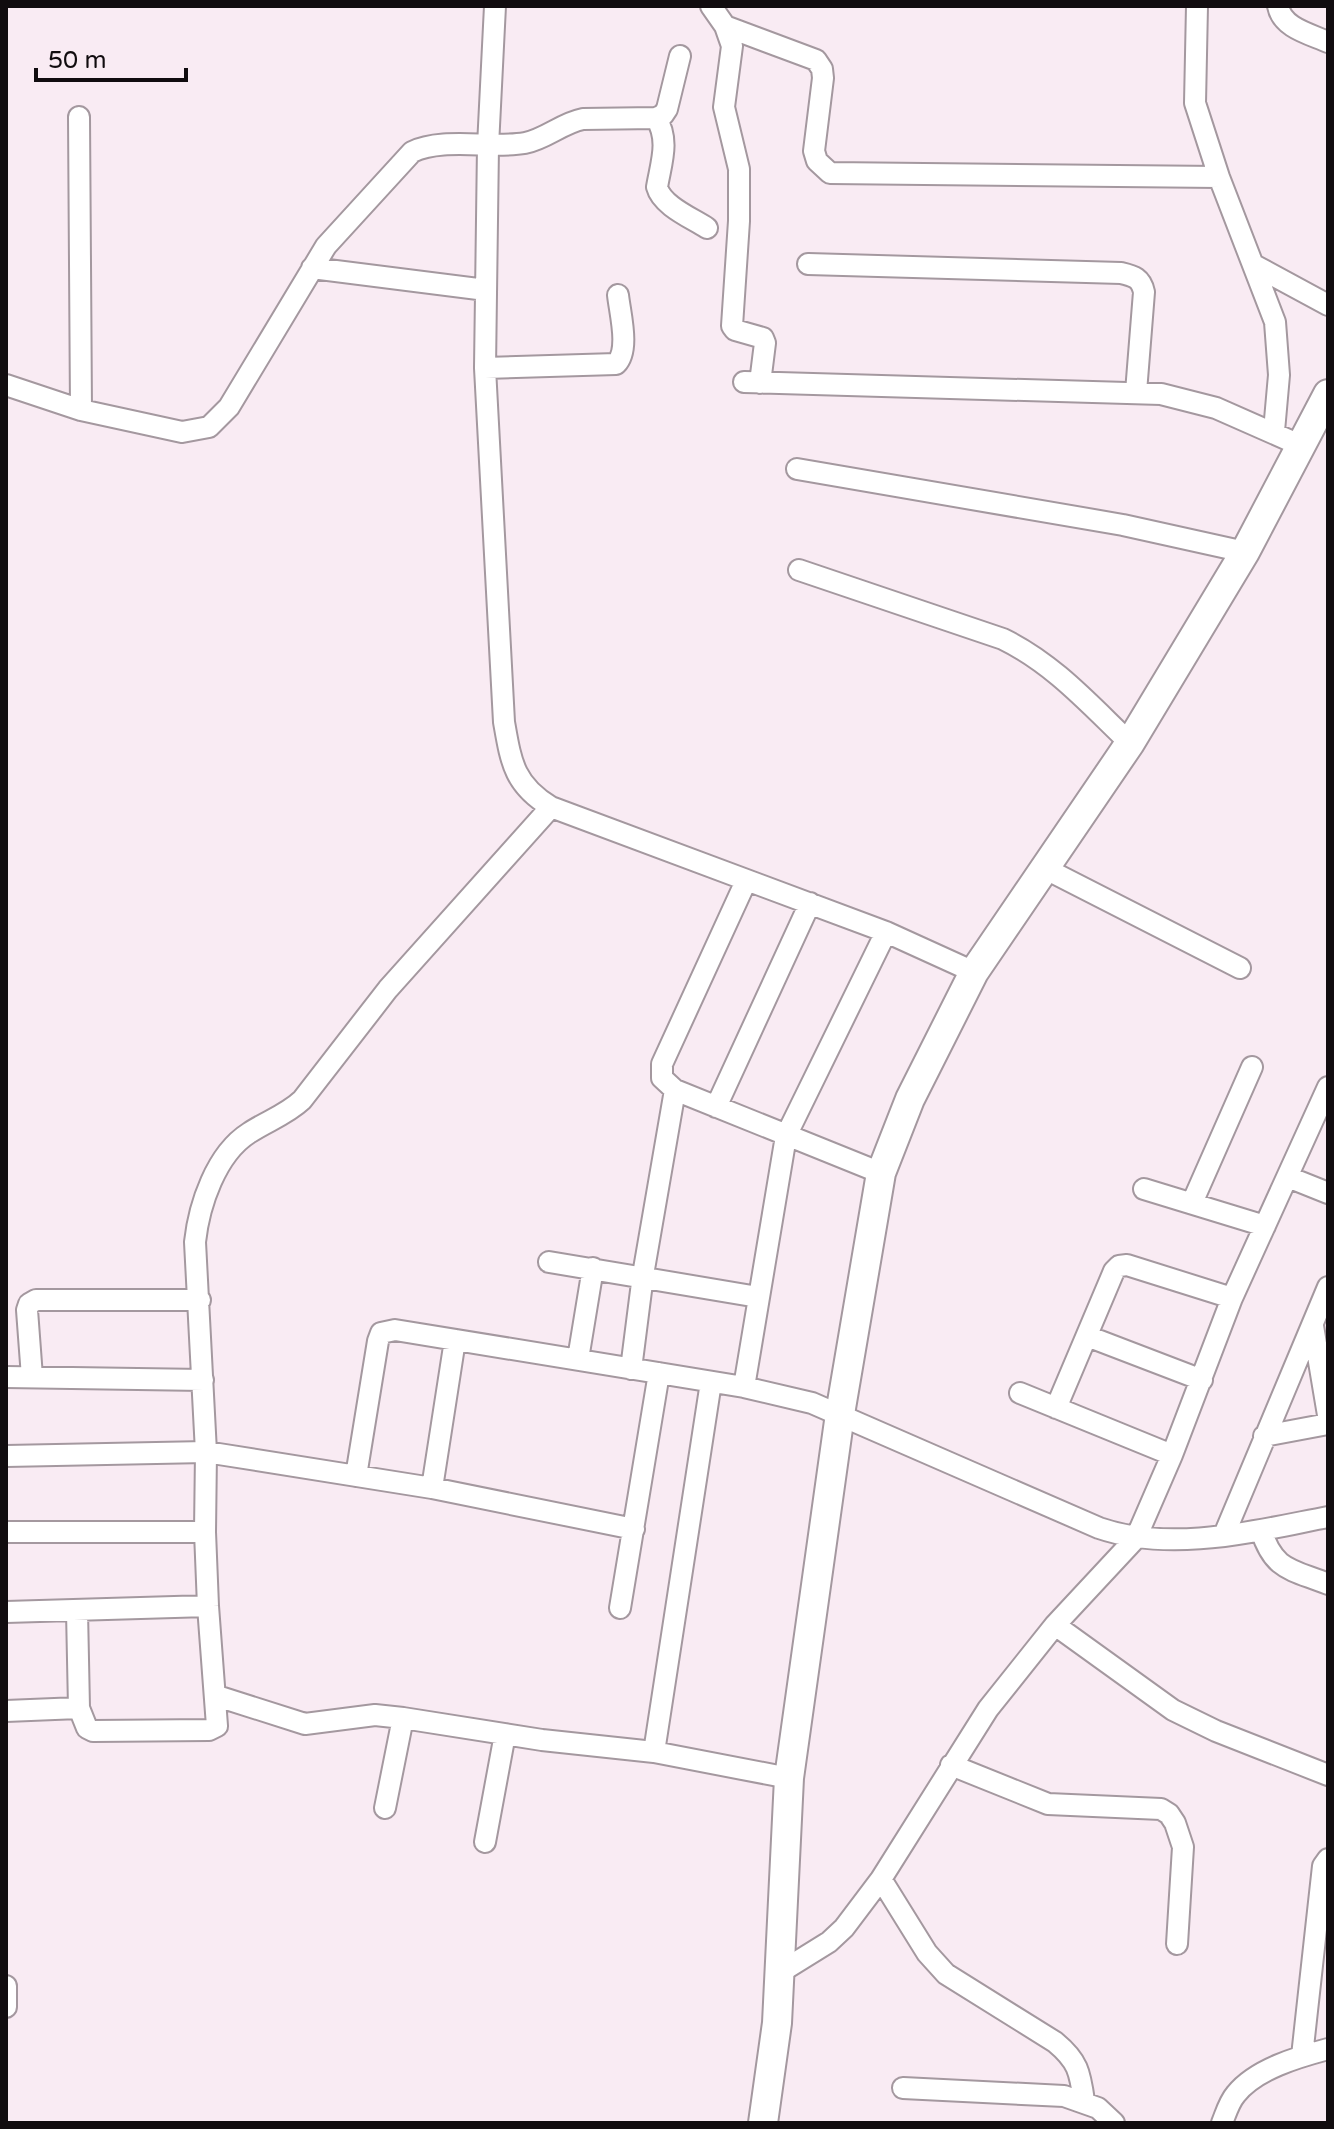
<svg xmlns="http://www.w3.org/2000/svg" width="1334" height="2129" font-family="'Varela Round',sans-serif">
  <rect width="100%" height="100%" fill="#f9ebf3"/>
  <g fill="none" stroke-linecap="round" stroke-linejoin="round">
    <g stroke="#a4989f" stroke-width="24">
      <path id="street" d="M495,6l-7,140 -3,222 19,354c7,40 10,63 47,85l335,125 88,40
        M711,6l14,20 7,20 -8,61 15,62v52l-7,105 3,4 28,8 2,5 -5,40
        M1197,6l-2,97 24,74 56,145 4,53 -5,56
        M1278,6c4,22 32,28 50,36
        M725,26l91,34 6,9 1,9 -9,73 3,10 13,12 389,4
        M79,117l2,293
        M656,118c14,22 5,45 1,69 5,19 35,31 50,41
        M808,264l313,9c13,3 20,5 23,19l-8,100
        M1254,265l74,40
        M312,268l174,22
        M485,368l131,-4c14,-14 4,-50 2,-69
        M744,382l417,12 55,14 86,38
        M6,385l75,25 101,22 27,-5 20,-20 97,-161 86,-94c31,-15 78,-3 113,-9 21,-4 37,-20 58,-24l73,-1 7,-3 4,-6 13,-53
        M797,469l326,56 122,27
        M799,570l204,69c51,25 86,65 127,104
        M1046,869l194,99
        M746,881l-84,183v14l13,12 206,83
        M716,1107l94,-204
        M1288,1177l40,16
        M1144,1189l121,37
        M1192,1203l60,-136
        M549,1262l209,35
        M1313,1326l15,89
        M1087,1336l115,44
        M578,1359l15,-91
        M631,1369l12,-94 32,-185
        M6,1377l197,3
        M32,1377l-5,-67 2,-6 7,-4h164
        M744,1387l42,-251 100,-204
        M1020,1393l152,62
        M1056,1408l58,-137 5,-5 8,-1 105,33
        M1264,1436l64,-12
        M6,1456l200,-4 226,36 202,41
        M356,1476l22,-135 3,-8 14,-3 349,57 68,16 287,125c73,25 156,3 229,-11
        M432,1488l23,-148
        M1261,1530c13,41 30,39 67,54
        M6,1532h199
        M1224,1535l104,-248
        M620,1608l39,-235
        M77,1611l2,97 8,20 6,3 116,-1 8,-4 -9,-120 -3,-74 1,-80 -11,-210c4,-37 21,-88 54,-109 18,-12 37,-18 53,-33l86,-111 163,-182
        M6,1612l202,-6
        M1055,1625l118,85 43,21 112,44
        M217,1696l88,28 70,-9 28,3 139,22 112,12 135,26
        M6,1711l73,-3
        M654,1752l57,-370
        M951,1765l97,39 113,5 8,5 6,9 8,24 -6,97
        M385,1808l18,-90
        M485,1842l20,-108
        M881,1879l46,74 19,21 109,68c23,19 25,30 29,59
        M779,1973l50,-31 15,-14 37,-49 107,-170 67,-84 81,-87 36,-83 60,-157 96,-211
        M6,1986v21
        M1302,2056l21,-190 5,-7
        M903,2088l161,8 34,12 16,15
        M1222,2123c4,-10 7,-21 14,-29 20,-25 62,-37 92,-45"/>
    </g>
    <g stroke="#a4989f" stroke-width="32">
      <path id="secondary" d="M763,2123l14,-100 12,-245 51,-364 41,-241 29,-74 64,-127 156,-229 115,-191 83,-158"/>
    </g>
    <use href="#street" stroke="#fff" stroke-width="20"/>
    <use href="#secondary" stroke="#fff" stroke-width="28"/>
  </g>
  <rect width="1334" height="2129" fill="none" stroke="#110c0f" stroke-width="16"/>
  <path d="M36 68v12h150v-12" fill="none" stroke="#110c0f" stroke-width="4"/>
  <text x="48" y="68" font-size="24" fill="#110c0f" stroke="#f9ebf3" stroke-width="6" paint-order="stroke">50 m</text>
</svg>
